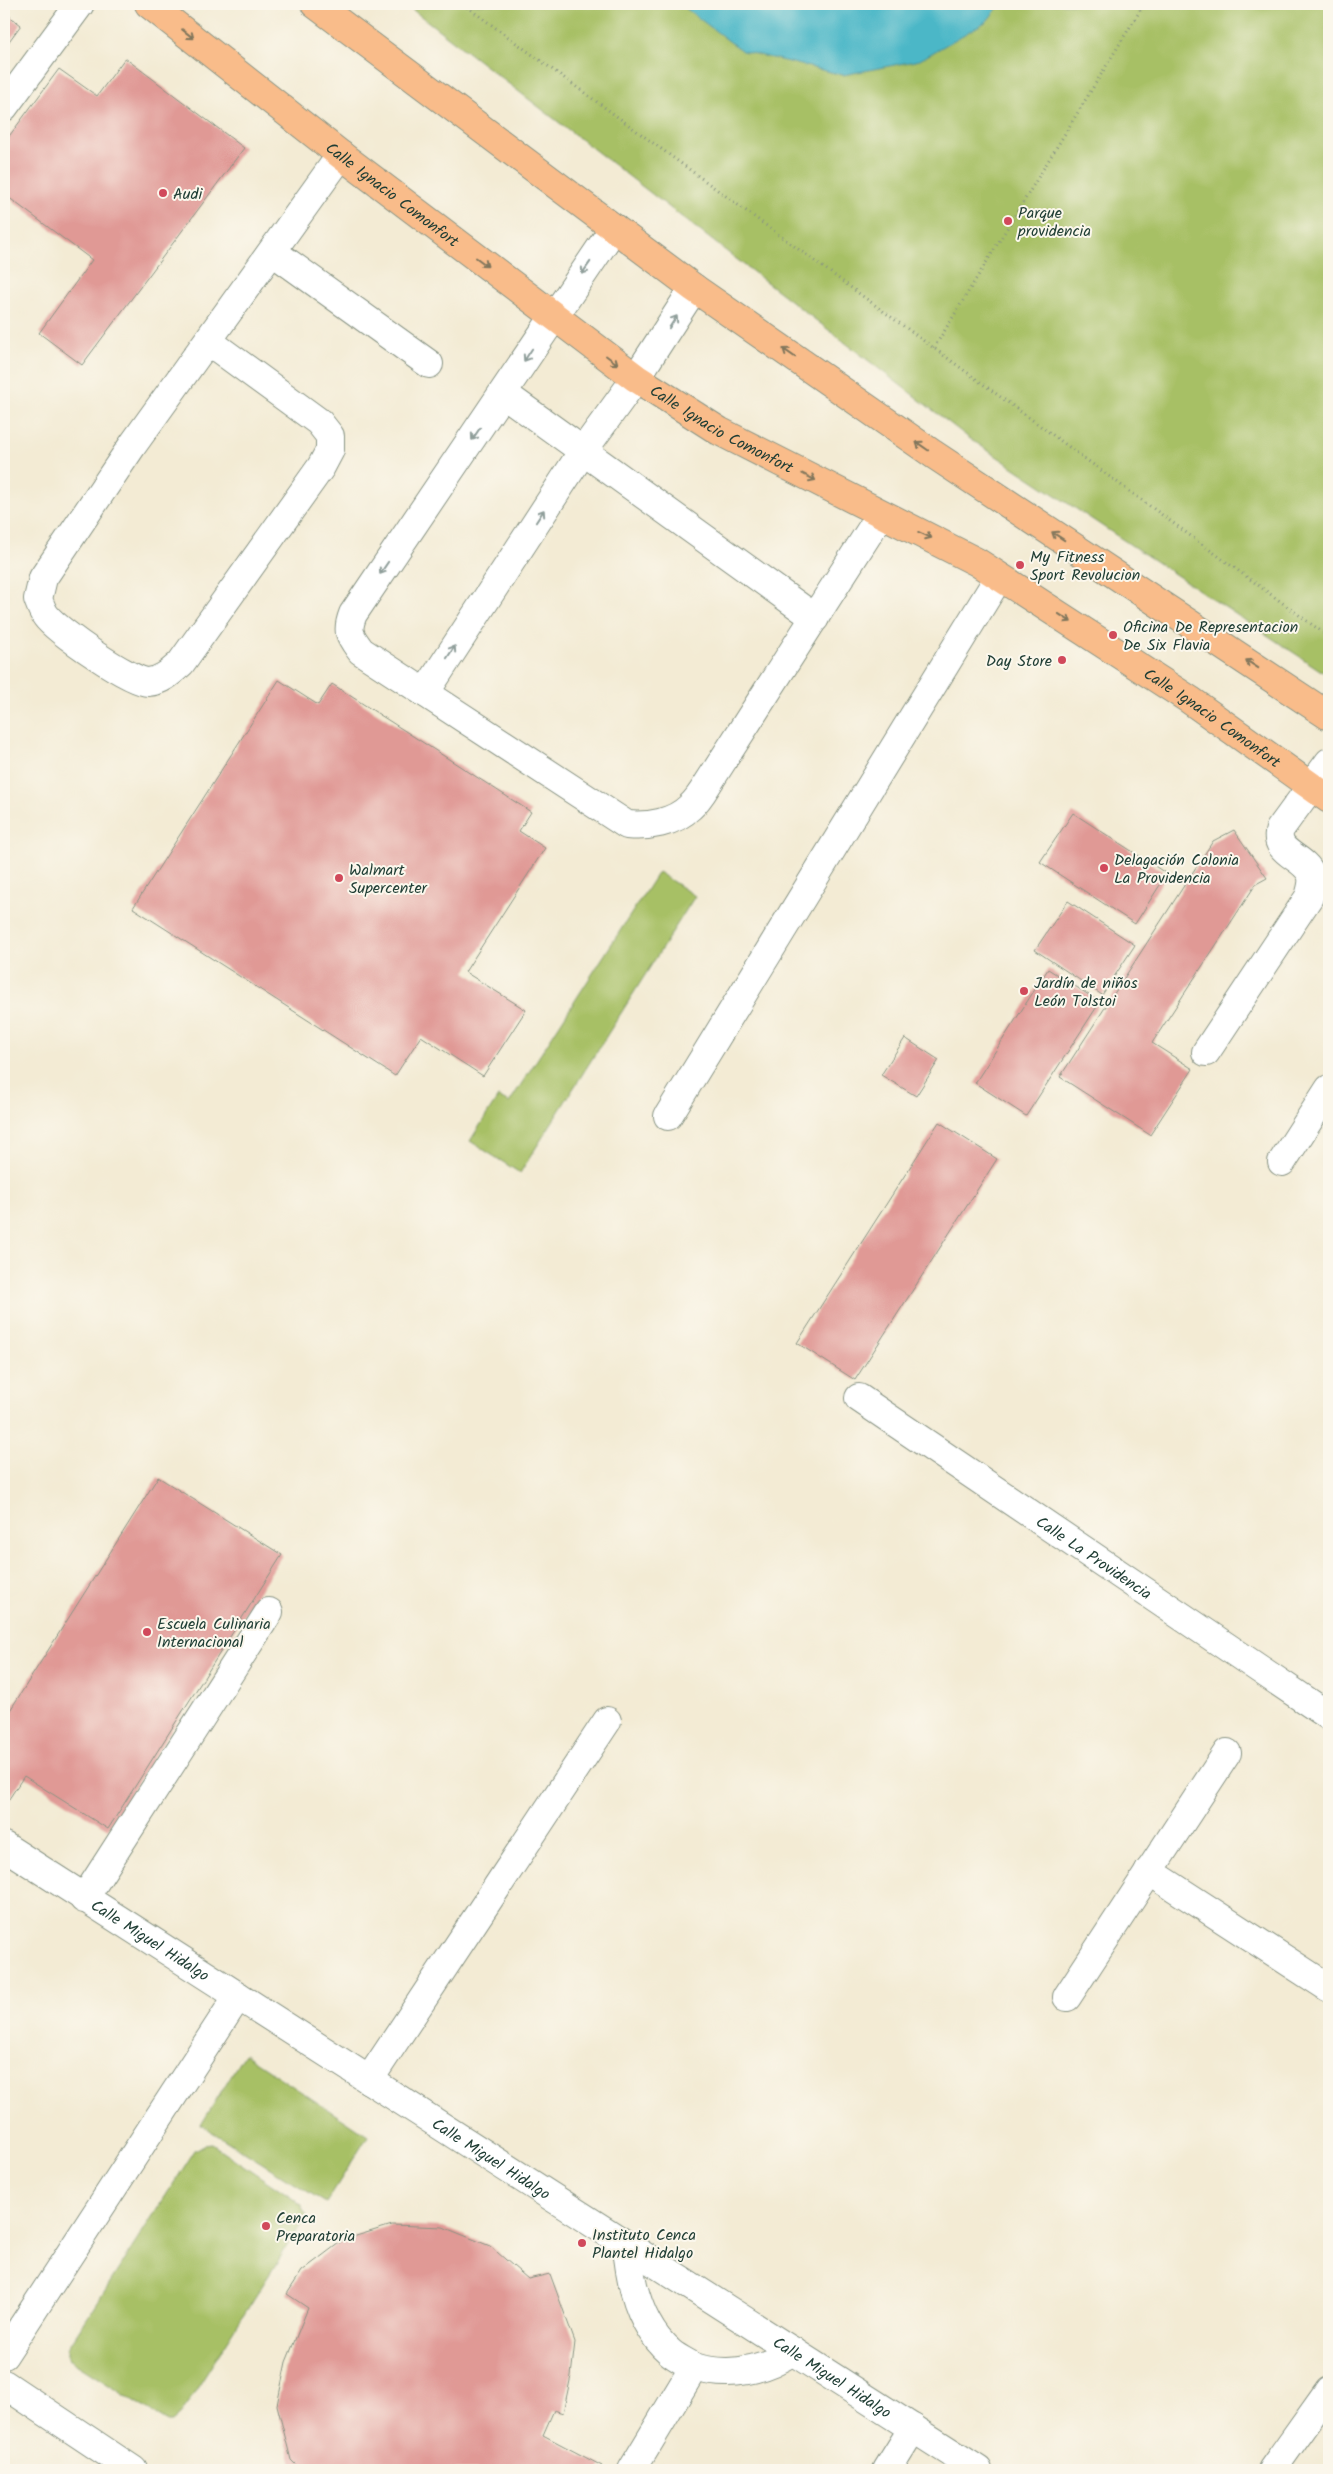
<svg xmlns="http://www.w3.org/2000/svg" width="1333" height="2474" font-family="Kalam,sans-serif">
  <rect width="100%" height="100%" fill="#fbf7ec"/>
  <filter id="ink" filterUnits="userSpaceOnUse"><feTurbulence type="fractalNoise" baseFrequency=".02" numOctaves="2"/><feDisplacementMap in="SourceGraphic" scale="10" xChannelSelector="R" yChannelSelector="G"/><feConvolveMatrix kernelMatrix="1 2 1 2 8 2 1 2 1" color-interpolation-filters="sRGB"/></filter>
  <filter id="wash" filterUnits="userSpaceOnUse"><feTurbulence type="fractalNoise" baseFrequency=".0096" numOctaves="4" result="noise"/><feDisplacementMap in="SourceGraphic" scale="20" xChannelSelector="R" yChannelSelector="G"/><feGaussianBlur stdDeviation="1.12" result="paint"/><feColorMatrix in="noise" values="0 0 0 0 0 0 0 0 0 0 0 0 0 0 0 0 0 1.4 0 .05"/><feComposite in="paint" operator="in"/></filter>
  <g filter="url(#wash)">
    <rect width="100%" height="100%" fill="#f3ebd4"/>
    <path fill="#a7c065" stroke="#637e4c" d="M405,4h924v672l-360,-238z
      M658,872l37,24 -175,277 -50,-32 28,-44 11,6z
      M244,2054l124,82 -42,67 -125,-78z
      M212,2144l90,61 5,10 -126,199 -9,8h-5l-99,-63v-11l127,-198 9,-5z"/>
    <path fill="#4bb7c7" stroke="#357a7e" d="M680,4h321l-14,17 -67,39 -77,15 -101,-24z"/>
    <g id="blocks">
      <path fill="#e09995" d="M4,12l17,13 -17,23z
        M125,58l119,90 -162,217 -43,-32 53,-73 -88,-66v-51l55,-74 38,27z
        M279,680l39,25 14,-21 199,128 -12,19 26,17 -80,124 61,38 -43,66 -62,-40 -26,40 -262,-168z
        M1073,813l94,61 -32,50 -95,-62z
        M1234,830l33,48 -11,6 -104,159 41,26 -43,66 -90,-58 153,-236z
        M1068,901l67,44 -33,50 -67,-45z
        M1048,969l52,33 -74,114 -51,-33z
        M905,1038l34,22 -23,36 -35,-21z
        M939,1122l58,37 -142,221 -58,-37z
        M158,1477l124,78 -174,274 -84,-53 -19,29 -1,-96 5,3z
        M392,2225l51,2 47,19 38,33 22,-5 25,68 -4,34 -8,37 -9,-3 -11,25 59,31 -3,4h-298l-10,-10 -14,-55 9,-43 22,-54 -21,-14 15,-23 41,-31z"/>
    </g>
  </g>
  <g filter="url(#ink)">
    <use href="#blocks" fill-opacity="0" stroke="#899484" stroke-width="1"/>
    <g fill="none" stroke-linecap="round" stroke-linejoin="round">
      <g stroke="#899484" stroke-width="30">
        <g id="minor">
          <path d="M4,107l76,-103"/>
          <path d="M614,228l-261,386c-7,18 -3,22 8,37l266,174c21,2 47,-2 63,-18 7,-6 12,-14 17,-22l174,-271"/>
          <path d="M273,252l156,112"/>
          <path d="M208,341l111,81 11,14v14l-9,17 -140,196c-10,9 -19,18 -33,19 -16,1 -92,-52 -102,-66 -4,-5 -6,-12 -8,-17l5,-21 89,-132 209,-291"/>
          <path d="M504,394l311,224"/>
          <path d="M425,693l158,-242 53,-73 58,-90"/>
          <path d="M1206,1052l103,-155c2,-7 5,-16 2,-23 -7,-18 -39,-21 -31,-45l49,-67"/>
          <path d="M668,1116l331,-539"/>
          <path d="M1282,1162l47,-73"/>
          <path id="s1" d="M859,1398l470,318"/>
          <path id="s2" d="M4,1846l974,624"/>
          <path d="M1149,1871l180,117"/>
          <path d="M84,1899l185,-287"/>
          <path d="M1067,1997l160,-244"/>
          <path d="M369,2080l238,-359"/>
          <path d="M627,2246c3,37 13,80 43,106 7,6 16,10 24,15"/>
          <path d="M4,2355l234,-359"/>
          <path d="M4,2384l129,86"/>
          <path d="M632,2470l62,-103c36,11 68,4 99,-16"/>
          <path d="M887,2470l26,-42"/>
          <path d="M1272,2470l57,-80"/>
        </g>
      </g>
      <g stroke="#899484" stroke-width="30">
        <g id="major">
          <path id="s3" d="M149,4l192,151 295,223 83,53 258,131 213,138 139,99"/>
          <path d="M315,4l379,284 239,166 396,262"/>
        </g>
      </g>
      <path stroke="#899484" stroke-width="3" stroke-dasharray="1 4" stroke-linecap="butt" d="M463,4l866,633
        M934,348l210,-344"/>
      <use href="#minor" stroke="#fff" stroke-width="28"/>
      <use href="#major" stroke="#f9bc8a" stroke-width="28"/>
    </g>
    <defs><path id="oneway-shaft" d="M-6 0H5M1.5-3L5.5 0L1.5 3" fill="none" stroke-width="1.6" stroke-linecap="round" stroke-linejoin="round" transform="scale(1.25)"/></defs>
    <g stroke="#81765b">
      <use href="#oneway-shaft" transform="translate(188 34) rotate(38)"/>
      <use href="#oneway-shaft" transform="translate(482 262) rotate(37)"/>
      <use href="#oneway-shaft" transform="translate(789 353) rotate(-145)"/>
      <use href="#oneway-shaft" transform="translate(612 360) rotate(37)"/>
      <use href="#oneway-shaft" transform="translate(922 446) rotate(-145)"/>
      <use href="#oneway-shaft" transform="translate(809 477) rotate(27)"/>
      <use href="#oneway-shaft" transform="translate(925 535) rotate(24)"/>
      <use href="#oneway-shaft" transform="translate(1058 536) rotate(-147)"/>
      <use href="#oneway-shaft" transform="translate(1065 618) rotate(33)"/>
      <use href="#oneway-shaft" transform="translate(1252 664) rotate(-147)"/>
    </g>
    <g stroke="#8f9e9a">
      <use href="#oneway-shaft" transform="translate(586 268) rotate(125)"/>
      <use href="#oneway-shaft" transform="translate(673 322) rotate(-57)"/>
      <use href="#oneway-shaft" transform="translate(528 355) rotate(123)"/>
      <use href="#oneway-shaft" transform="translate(476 434) rotate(124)"/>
      <use href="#oneway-shaft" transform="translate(540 516) rotate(-57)"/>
      <use href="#oneway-shaft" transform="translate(384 568) rotate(124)"/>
      <use href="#oneway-shaft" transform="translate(451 652) rotate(-57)"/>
    </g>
  </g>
  <g fill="#d1495b" stroke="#fbf7ec" stroke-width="2">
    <circle cx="163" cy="193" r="5"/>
    <circle cx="1008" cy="221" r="5"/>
    <circle cx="1020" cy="565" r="5"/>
    <circle cx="1113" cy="635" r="5"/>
    <circle cx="1062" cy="660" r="5"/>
    <circle cx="1104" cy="868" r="5"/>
    <circle cx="339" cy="878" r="5"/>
    <circle cx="1024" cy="991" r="5"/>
    <circle cx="147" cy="1632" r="5"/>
    <circle cx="266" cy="2226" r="5"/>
    <circle cx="582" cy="2243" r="5"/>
  </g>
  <g text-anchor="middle" stroke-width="4" stroke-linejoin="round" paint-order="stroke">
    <g font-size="16" fill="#1f3d34" stroke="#fbf7ec" text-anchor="start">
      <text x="173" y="199">Audi</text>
      <text x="1018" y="218">Parque<tspan x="1018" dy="18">providencia</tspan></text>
      <text x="1030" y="562">My Fitness<tspan x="1030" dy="18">Sport Revolucion</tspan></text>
      <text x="1123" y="632">Oficina De Representacion<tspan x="1123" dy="18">De Six Flavia</tspan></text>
      <text x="1052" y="666" text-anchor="end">Day Store</text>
      <text x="1114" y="865">Delagación Colonia<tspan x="1114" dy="18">La Providencia</tspan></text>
      <text x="349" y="875">Walmart<tspan x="349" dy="18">Supercenter</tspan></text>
      <text x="1034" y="988">Jardín de niños<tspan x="1034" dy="18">León Tolstoi</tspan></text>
      <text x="157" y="1629">Escuela Culinaria<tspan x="157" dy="18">Internacional</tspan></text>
      <text x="276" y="2223">Cenca<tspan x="276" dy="18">Preparatoria</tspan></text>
      <text x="592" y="2240">Instituto Cenca<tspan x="592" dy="18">Plantel Hidalgo</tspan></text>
    </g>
    <g font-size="16" fill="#1f3d34" stroke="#fbf7ec">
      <text dy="6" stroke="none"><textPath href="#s3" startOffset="309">Calle Ignacio Comonfort</textPath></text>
      <text dy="6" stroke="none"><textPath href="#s3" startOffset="714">Calle Ignacio Comonfort</textPath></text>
      <text dy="6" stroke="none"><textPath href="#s3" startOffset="1284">Calle Ignacio Comonfort</textPath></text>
      <text dy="6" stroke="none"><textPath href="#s1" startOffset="284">Calle La Providencia</textPath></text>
      <text dy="6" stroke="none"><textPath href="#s2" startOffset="174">Calle Miguel Hidalgo</textPath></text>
      <text dy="6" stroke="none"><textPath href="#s2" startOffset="579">Calle Miguel Hidalgo</textPath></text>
      <text dy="6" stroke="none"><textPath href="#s2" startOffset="984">Calle Miguel Hidalgo</textPath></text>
    </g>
  </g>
  <rect width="1333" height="2474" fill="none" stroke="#fbf7ec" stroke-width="20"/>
</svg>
